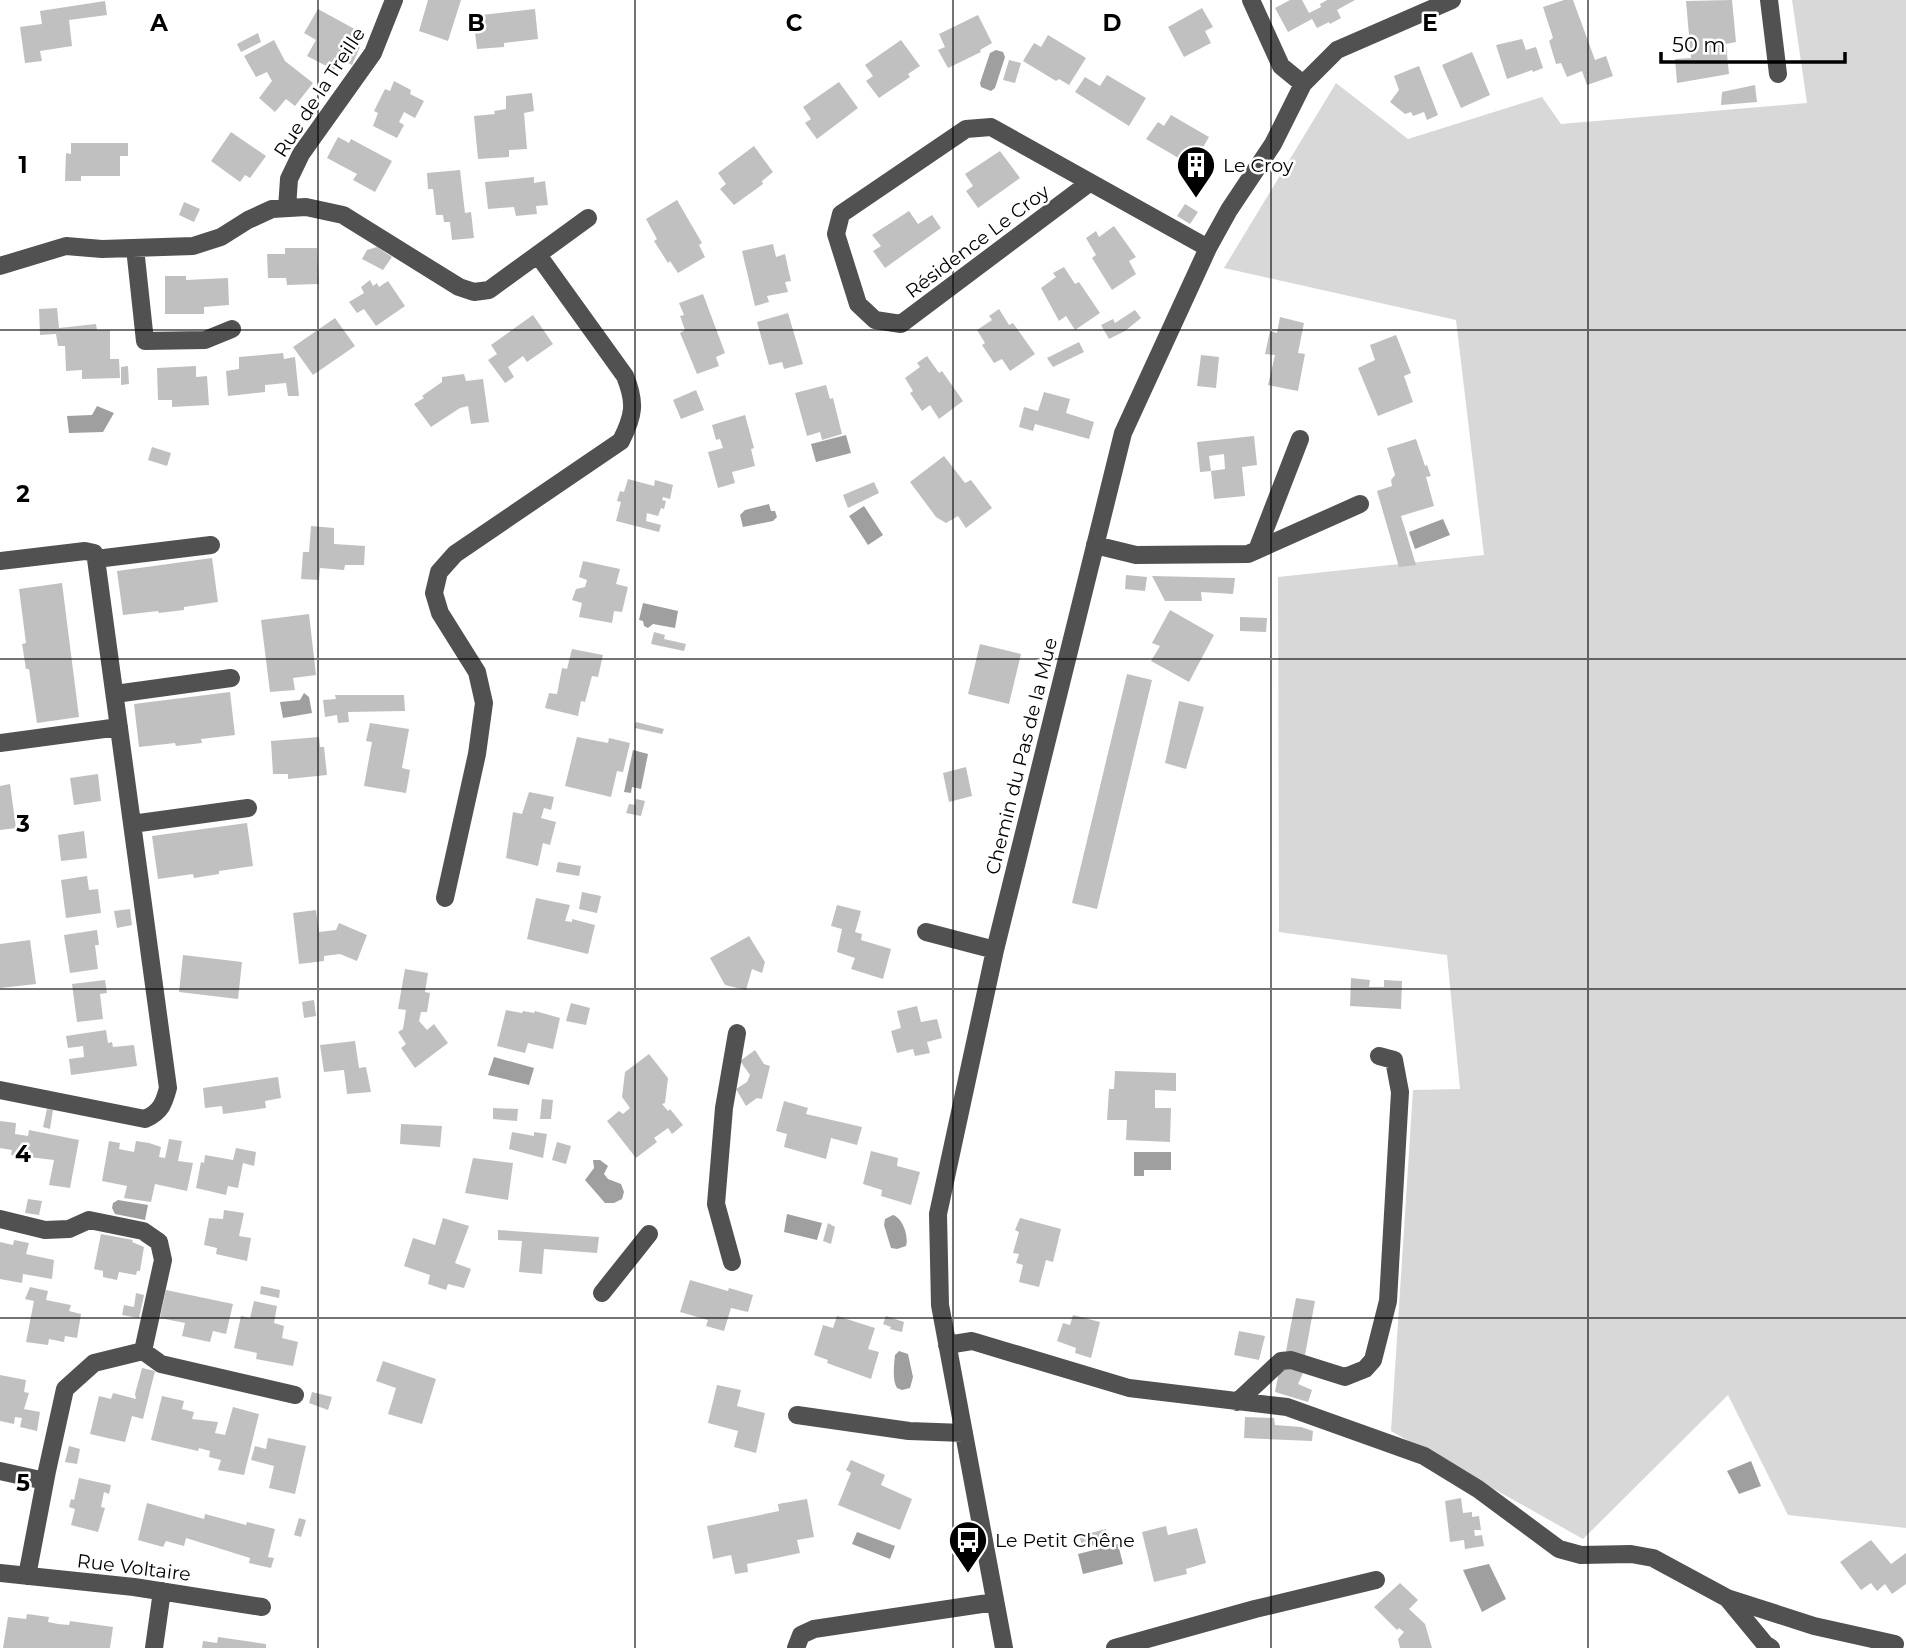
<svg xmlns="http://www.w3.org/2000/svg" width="1906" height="1648" font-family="Montserrat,sans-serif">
  <rect width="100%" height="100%" fill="#fff"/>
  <path fill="#d8d8d8" d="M1792,0h114v1528l-118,-13 -60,-120 -145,144 -192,-108 22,-341 47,-1 -13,-134 -168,-23 -1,-355 206,-22 -28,-235 -232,-52 112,-185 72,56 134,-42 19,27 246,-21z"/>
  <path fill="#9f9f9f" d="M996,50l7,2 2,5 -10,31 -4,3 -10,-4 -1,-4 10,-30z
    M97,406l17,7 -11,19 -34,1 -2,-17 25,-1z
    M846,435l5,18 -35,9 -5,-18z
    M769,504l2,7h4l2,6 -4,4 -30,6 -3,-12 5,-5z
    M864,506l19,29 -15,10 -19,-29z
    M1443,519l7,16 -35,14 -6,-17z
    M643,603l35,8 -3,17 -22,-4 -5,4 -4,-2 -1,-5 -4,-1z
    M304,693l5,4 3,16 -29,5 -3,-16 20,-2z
    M633,750l15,4 -7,35 -9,-2 -1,6 -7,-1z
    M494,1057l40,11 -5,17 -41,-10z
    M1134,1152h37v18h-27v6h-10z
    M593,1160h7l8,6 -4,8 4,5 13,5 3,8 -2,7 -8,4h-9l-20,-23 9,-12z
    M118,1200l30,5 -3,15 -30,-6 -3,-6 1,-5z
    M787,1214l35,9 -5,17 -33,-8z
    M893,1215c10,3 16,22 13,31l-9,3 -6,-1 -7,-23 1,-6z
    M899,1351l9,3 5,23 -3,11 -8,2 -5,-2c-5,-8 -3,-23 -2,-33z
    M1751,1461l10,25 -22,8 -12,-23z
    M857,1532l38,14 -5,13 -38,-15z
    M1118,1544l5,20 -40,10 -5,-20z
    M1489,1564l17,35 -24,13 -19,-42z"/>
  <path fill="#c0c0c0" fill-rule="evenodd" d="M428,0h33l-13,41 -29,-10z
    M1290,0h12l7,13 12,-6 -1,-3 7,-4h28l-18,10 4,8 -11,6 -1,-2 -12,6 -5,-9 -24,13 -13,-24z
    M1564,0h9l22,60 11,-4 7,20 -26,9 -5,-14 -15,6 -6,-14 -5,1 -7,-23 4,-3 -10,-31z
    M1732,0l4,42 -10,2 3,30 -52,9 -2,-24 16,-1 -5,-57z
    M105,1l2,14 -38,5 3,26 -32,5 2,10 -17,2 -5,-36 22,-3 -2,-13z
    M1202,8l11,19 -8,4 6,12 -27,14 -16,-30z
    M318,9l42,23 -6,12 6,3 -8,18 -12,-6 -6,11 -27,-14 9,-16 -12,-7z
    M535,9l3,30 -34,4v4l-27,2 -4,-33z
    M978,15l14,28 -12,7 1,2 -33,16 -10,-18 7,-3 -6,-13z
    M258,33l3,9 -20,10 -4,-8z
    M1048,35l38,23 -17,27 -10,-6 -3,2 -33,-20 11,-18 7,4z
    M1522,39l4,11 10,-3 7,21 -10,4 -1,-2 -25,9 -11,-34z
    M274,40l11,21 28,22 -18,23 -9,-7 -11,13 -16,-14 13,-17 -5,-9 -11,5 -12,-21z
    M901,40l19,26 -12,8 2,3 -31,21 -13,-17 7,-5 -8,-11z
    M1472,52l18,43 -29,13 -19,-43z
    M1009,60l12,3 -6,20 -12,-3z
    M1419,66l19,49 -11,5 -3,-8 -11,4 -2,-4 -6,2 -15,-12 9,-12 -5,-14z
    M1107,75l39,23 -17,28 -54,-34 10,-15 15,9z
    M394,81l17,9 -1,4 14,7 -9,17 -11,-6 -5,10 5,3 -7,13 -24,-12 5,-13 -4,-2 11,-22 5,2z
    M839,82l19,26 -41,31 -12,-16 6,-4 -8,-12z
    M1755,85l2,17 -36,3 1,-13z
    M532,93l2,18 -10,2 3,36 -18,1v7l-31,2 -4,-43 21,-2 -1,-3 12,-2v-13z
    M1171,115l38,22 -17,29 -46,-27 12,-17 6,4z
    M231,132l35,24 -16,22 -5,-3 -5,7 -29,-21z
    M338,137l11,6 2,-4 41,22 -17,31 -22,-12 4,-6 -30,-16z
    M71,143h57v13h-8v20h-39v5h-16l1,-28 5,1z
    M754,146l19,26 -11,9 1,3 -29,21 -14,-16 6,-5 -8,-11z
    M1000,151l20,27 -42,30 -12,-17 7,-5 -8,-12z
    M460,170l5,43 6,-1 3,26 -22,2 -2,-18h-6l-1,-7h-7l-3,-26h-5l-1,-16z
    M534,177v6l11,-2 3,24 -12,1 1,8 -21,2 -2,-9 -26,2 -3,-27z
    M677,200l25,43 -3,2 6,12 -27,16 -8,-12 -2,2 -14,-22 3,-2 -11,-20z
    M184,202l16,7 -6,13 -15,-7z
    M1185,204l13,8 -8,12 -13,-8z
    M909,211l9,13 14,-9 9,13 -56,40 -12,-17 8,-5 -9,-11z
    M1114,226l22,31 -7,4 7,13 -24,16 -20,-32 4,-3 -10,-17 10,-7 3,6z
    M773,244l3,13 9,-3 6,27 -6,1 3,10 -21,4 2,6 -14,4 -13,-55z
    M377,247l15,10 -9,13 -21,-11 5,-9z
    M285,248h32l2,36 -32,1 -1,-7h-18l-1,-24h18z
    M1064,267l11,17 4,-2 21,31 -25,17 -9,-14 -7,5 -18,-33 15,-11 -3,-4z
    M165,276h21v4l42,-2 1,27 -25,2v7h-39z
    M370,280l3,6 4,-3 2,4 9,-6 17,25 -29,20 -12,-17 -7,4 -8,-11 15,-9 -3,-6z
    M703,294l22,59 -9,4 3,9 -22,8 -17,-41 5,-3 -5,-14 4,-1 -5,-12z
    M57,308l2,20 37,-4 1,6h13v29h9l1,19 -38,1v-9l-16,1 -1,-25h-7l-2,-12 -16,1 -1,-26z
    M999,309l10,16 4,-2 22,31 -25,17 -8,-12 -8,4 -12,-18 3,-2 -8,-13 15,-10 -3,-4z
    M1135,310l6,8 -16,13 -16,8 -8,-14 12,-6 2,4z
    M788,313l15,51 -19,5 -2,-7 -13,3 -12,-43z
    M533,315l20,29 -26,18 -4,-6 -15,11 6,10 -9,6 -17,-23 9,-6 -6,-9z
    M1280,317l24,6 -6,30 7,1 -7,37 -30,-6 7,-30 -10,-1 5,-23 7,2z
    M335,318l20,28 -42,29 -20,-28z
    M1396,335l15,38 -7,3 9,26 -35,14 -20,-48 17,-8 -5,-15z
    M1079,342l5,10 -31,15 -6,-9z
    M283,353l1,6 11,-2 4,39h-11l-2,-13 -21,2v7l-37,4 -2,-25 13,-2v-12z
    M1201,355l18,2 -3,31 -19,-2z
    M927,356l12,17 3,-2 21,30 -24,18 -9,-14 -8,6 -12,-18 3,-2 -8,-13 15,-11 -3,-4z
    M128,366l1,18 -8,1v-18z
    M196,366v11l11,-1 2,29 -37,2v-7h-14l-1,-32z
    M464,374l2,7 17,-2 6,43 -18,2 -3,-18 -8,2 -29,19 -17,-23 10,-6 -2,-2 20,-14v-5z
    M826,385l4,14 3,-1 9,36 -20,6 -2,-8 -13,4 -12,-43z
    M696,390l8,20 -23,9 -8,-19z
    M1044,392l26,7 -4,14 28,9 -5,17 -54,-15 -2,7 -14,-4 5,-20 14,4z
    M745,415l9,33 -3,1 4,17 -23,6 3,11 -17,5 -10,-36 15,-4 -3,-9 -4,1 -4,-15z
    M1254,436l3,29 -15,2 3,29 -31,3 -3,-28 -11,1 -3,-30zM1224,454l1,15 -14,2 -2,-15z
    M1416,439l9,27 2,-1 4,11 -5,1 8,29 -33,10 15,49 -17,2 -22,-76 15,-5 -1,-6 4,-5 -8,-27z
    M152,447l19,6 -4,13 -19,-6z
    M944,456l21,27 6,-3 21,28 -26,20 -8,-12 -12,7 -10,-6 -26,-35z
    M628,479l26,7 1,-6 18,5 -3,14 -7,-2 -1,3 4,1 -2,8 -3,-1 -3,8 -11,-3 -1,8 15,4 -2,7 -43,-11 5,-19 -4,-1 3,-10 4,1z
    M874,482l5,11 -31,15 -5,-13z
    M311,526l23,2v16l31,2 -1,19h-19l-1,5 -24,-2 -1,12 -18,-1 2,-27h6z
    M212,558l6,44 -34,5v3l-25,3 -1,-2 -35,4 -6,-44z
    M583,561l37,8 -4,15 12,3 -6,25 -8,-1 -2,12 -33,-6 3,-14 -10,-3 4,-11 9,-2 2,-7 -8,-3z
    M1126,575l21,2 -2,14 -20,-2z
    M1152,576l83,2 -2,16 -32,-2 1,9h-37z
    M62,583l17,134 -42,6 -8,-54h-3l-4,-25 4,-1 -7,-54z
    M1170,610l44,25 -25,47 -38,-21 9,-15 -8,-3z
    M309,614l7,61 -23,3 2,12 -25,2 -9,-72z
    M1240,617l27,1 -1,14 -26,-1z
    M654,632l11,3 -1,4 22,5 -2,7 -33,-7z
    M980,644l41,10 -12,50 -41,-10z
    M572,649l31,6 -5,22 -6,-1 -7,26 -4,-1 -3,15 -33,-8 4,-15 8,1 5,-26 5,1z
    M1127,674l25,6 -55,229 -25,-6z
    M230,692l5,43 -34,4 1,4 -26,3 -1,-3 -36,4 -5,-43z
    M335,695h69l1,16 -57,1 1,10 -11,1 -1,-8 -12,2 -2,-17 13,-1z
    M1179,701l25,6 -18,62 -21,-6z
    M636,722l28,7 -2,5 -27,-6z
    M370,723l39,6 -7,39 8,2 -4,23 -42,-7 8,-44 -6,-1z
    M319,737l1,10h4l3,28 -39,4v-5h-15l-2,-33z
    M577,737l31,6 1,-5 21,5 -7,29 -6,-1 -6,26 -46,-11z
    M966,767l6,29 -23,6 -6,-29z
    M98,774l3,27 -27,4 -4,-27z
    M10,784l6,44 -16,2v-44z
    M529,792l25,5 -3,13 -7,-2 -3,10 15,4 -6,23 -7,-2 -5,23 -32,-8 7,-46 9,2z
    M636,799l9,2 -4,15 -15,-3 3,-9 6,1z
    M247,823l6,43 -34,5v3l-25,4 -1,-4 -35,5 -6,-43z
    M84,831l3,27 -26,3 -3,-26z
    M558,862l23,4 -2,10 -23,-4z
    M87,876l2,14 9,-1 3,24 -35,5 -5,-38z
    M582,892l19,4 -4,17 -18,-4z
    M536,898l34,7 -5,16 7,1v-3l23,6 -7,29 -61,-15z
    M837,905l24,6 -6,21 7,2 -1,6 30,9 -8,30 -32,-10 4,-11 -18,-6 5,-23 -11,-3z
    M130,909l2,16 -15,3 -3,-17z
    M316,910l3,22 17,-2 3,-7 28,12 -10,26 -17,-7 -16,2v5l-25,3 -6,-51z
    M97,930l2,15h-4l3,24 -28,4 -6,-38z
    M749,936l16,26 -3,11 -10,-4 -6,21 -21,-5 -15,-27z
    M30,940l6,44 -36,4v-44z
    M183,955l59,7 -4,37 -59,-7z
    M405,969l23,4 -3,19 5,1 -3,19h-6l-2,9 8,9 7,-6 14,19 -33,25 -14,-20 5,-4 -8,-12 5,-3 3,-19 -8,-1z
    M1351,978l19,2 -1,7h15v-7l18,1 -1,28 -51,-3z
    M105,980l2,13 -7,1 3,25 -26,3 -5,-38z
    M314,1000l2,16 -12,2 -2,-16z
    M571,1003l19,5 -4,17 -20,-4z
    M917,1006l4,16 16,-3 5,19 -15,4 3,11 -15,3 -2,-7 -16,4 -6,-22 10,-3 -4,-17z
    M506,1010l16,3 1,-2 11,2 1,-2 25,7 -7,31 -25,-6 -3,10 -28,-7z
    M106,1030l2,13 4,-1 1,5 21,-2 3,21 -66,9 -2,-16 15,-2 -1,-11 -15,2 -2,-12z
    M355,1041l4,27 7,-1 5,25 -24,2 -3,-24 -20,2 -4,-27z
    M755,1050l9,14 6,2 -8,33 -5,-1 -11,8 -10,-17 11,-7 3,-7 -10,-14z
    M649,1054l19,24 -3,25 -3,1 6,7 2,-2 13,16 -11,9 -4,-6 -14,10 3,4 -21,16 -29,-37 12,-10 4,3 7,-6 -8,-11 3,-25z
    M1115,1071l61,2v18l-21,-1v18h16l-1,34 -44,-2 1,-20h-20l2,-31h5z
    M278,1077l3,21 -16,3 1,7 -43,6 -1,-8 -17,2 -2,-20z
    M542,1099l11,1 -2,19h-11z
    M784,1101l24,7 -2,6 56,13 -5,18 -26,-7 -5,21 -42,-12 3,-13 -11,-3z
    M493,1108l25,1 -1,12 -24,-2z
    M47,1109l6,1 -3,19 -7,-2z
    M0,1121l16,2 -1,11 13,2 1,-6 50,10 -9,48 -21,-3 5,-25 -43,-5 1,-5 -12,-2z
    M401,1124l41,2 -2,21 -40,-3z
    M512,1132l22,4v-4l13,2 -4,24 -34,-9z
    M169,1139l13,2 -4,20 15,2 -6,28 -32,-7 -4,18 -27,-4 3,-12 -25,-5 7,-40 11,2 -1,6 15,3 2,-11 13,2 12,4 -2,10 6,1z
    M557,1142l14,4 -5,18 -14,-4z
    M236,1148l20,4 -2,14 -11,-3 -5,25 -10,-2 -2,9 -30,-7 5,-26 3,1 1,-8 28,5z
    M871,1151l27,7 -1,8 23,6 -9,33 -30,-9 1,-6 -19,-6z
    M473,1158l40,5 -5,37 -43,-7z
    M28,1199l14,2 -3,14 -14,-2z
    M224,1210l20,3 -5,23 12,2 -4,23 -31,-7 1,-6 -13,-3 5,-27 14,1z
    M443,1218l26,8 -14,37 16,6 -7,19 -16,-4 -2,6 -18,-6 2,-9 -26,-9 9,-28 22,7z
    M1020,1218l41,11 -8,33 -7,-2 -7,27 -20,-5 4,-17 -7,-2 3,-9 -6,-1 6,-21 -4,-2z
    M828,1223l7,4 -4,17 -8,-3z
    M498,1230l101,7 -2,16 -53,-4 -2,25 -23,-2 3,-31 -24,-1z
    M101,1234l32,6 -1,2 12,5 -4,24h-3l-1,4 -17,-3 -2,8 -14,-3v-6l-9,-2z
    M14,1240l15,3 -3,11 28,6 -2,19 -29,-5 -1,9 -22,-4v-37l13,3z
    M690,1280l38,11 1,-3 24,7 -5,17 -17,-4 -7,23 -18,-5 2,-6 -28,-8z
    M261,1286l19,4 -1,8 -19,-4z
    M30,1287l18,4 -2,9 25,5 -2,6 12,3 -4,24 -12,-2 -1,6 -15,-3 -1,6 -22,-3 8,-41 -9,-2z
    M166,1290l67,14 -7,30 -13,-3 -3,11 -28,-6 3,-13 -25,-5z
    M136,1293l8,2 -5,23 -17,-3 2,-10 10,2z
    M1296,1298l19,3 -10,54 -19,-4z
    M254,1301l23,5 -3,17 10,3 -2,12 16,4 -5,24 -37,-7 1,-6 -23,-5 7,-32 9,2z
    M1073,1315l27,7 -9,36 -16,-5 1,-5 -19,-7 6,-18 7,2z
    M837,1316l38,12 -7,21 11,3 -8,27 -44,-16 1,-3 -14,-5 9,-30 10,3z
    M886,1316l18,6 -2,10 -12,-3 1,-2 -8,-3z
    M1239,1331l26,5 -6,24 -25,-5z
    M383,1361l53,18 -14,45 -34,-10 8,-26 -20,-7z
    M1281,1361l22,12 -5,11 14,6 -4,12 -33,-10z
    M142,1368l13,3 -12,48 -11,-3 -7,26 -35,-8 9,-38 12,3 2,-6 23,6 -1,-5z
    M0,1375l26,5 -2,12 5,1 -5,16 16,3 -3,19 -17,-4 2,-9 -7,-1 -1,7 -14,-3z
    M717,1385l24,5 -4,16 28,7 -9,40 -22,-6 4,-16 -30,-8z
    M312,1392l20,5 -4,13 -19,-7z
    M162,1396l22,5 -2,8 12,3 -2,7 26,3 -3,11 10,2 8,-28 26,7 -15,61 -26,-5 3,-10 -12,-3 1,-6 -11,-3 -1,3 -47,-11z
    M1245,1417l29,1 1,7 26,2 12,4 -1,10 -68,-3z
    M268,1438l38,8 -11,48 -26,-6 5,-22 -23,-6 4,-14 11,3z
    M69,1446l11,3 -3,15 -12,-2z
    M851,1460l34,15 -4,10 31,14 -12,31 -62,-25 13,-32 -5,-3z
    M79,1478l32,7 -2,9 -5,-2 -3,15 4,1 -7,24 -27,-7 4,-16 -6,-2 2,-8 3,1z
    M1461,1498l2,15 9,-1v5l7,-1 2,14h-7l1,6 7,-1 2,11 -19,3 -1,-9 -14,2 -5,-41z
    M807,1499l7,38 -17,3 3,13 -53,11 1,8 -13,2 -4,-19 -18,4 -6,-33 72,-15 -1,-7z
    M147,1503l57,16 1,-5 41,11 1,-3 28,7 -7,28 6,1 -3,10 -22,-5 1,-5 -64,-20 -2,8 -18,-5 -3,6 -25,-7z
    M299,1518l7,2 -5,17 -7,-2z
    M1166,1526l2,9 29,-7 9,35 -20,6 1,5 -33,8 -12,-50z
    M1106,1529l3,12 -26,7 -4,-12z
    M1871,1540l20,24 15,-11v31l-14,10 -7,-10 -8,7 -6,-8 -10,7 -21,-28z
    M1400,1583l18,17 -9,9 16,15 7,24h-32l-2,-9 6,-7 -5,-4 -2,2 -23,-23z
    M27,1614l22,3 -1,5 10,2 11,1 1,-4 43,6 -3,21h-107l5,-31 18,2z
    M218,1637l48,7v4h-64l1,-7 14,2z"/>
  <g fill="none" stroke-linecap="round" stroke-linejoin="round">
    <path stroke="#515151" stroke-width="18" d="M1251,0l30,66 22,18
      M1769,0l9,74
      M1089,183l-188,141 -26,-4 -17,-16 -22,-70 5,-20 125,-85 25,-2 217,121
      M287,208l2,-29 12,-25 72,-101 21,-53
      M135,248l10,93 60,-1 27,-11
      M0,266l66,-20 36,3 91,-3 28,-9 27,-17 24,-11 34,-2 37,8 116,72 15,5 15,-2 99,-72
      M1095,545l41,10 112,-1 112,-50
      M1257,550l43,-111
      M96,559l115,-14
      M0,561l85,-10 9,2 2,6 72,529c-4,15 -7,24 -23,31l-145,-29
      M115,694l116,-16
      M0,743l119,-16
      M132,824l116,-16
      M445,898l32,-144 7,-51 -7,-31 -37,-59 -6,-20 5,-21 16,-18 166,-113c13,-26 15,-38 4,-65l-87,-121
      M926,932l69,18
      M0,1219l45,11 24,-1 20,-9 54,11 16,11 4,18 -20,91 -49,12 -29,26 -18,82 -20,105
      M732,1262l-16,-58 8,-96 13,-75
      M602,1293l47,-59
      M947,1345l25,-4 157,47 158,19 137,49 54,33 81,60 22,6 50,-1 22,4 74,40 87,28 81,18
      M143,1351l18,13 134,31
      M1237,1402l44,-41 10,-1 54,17 20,-8 8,-9 15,-59 12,-209 -6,-32 -15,-4
      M797,1415l112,16 55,2
      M0,1471l45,10
      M0,1573l134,14 128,20
      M1727,1598l38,46 6,4
      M154,1648l8,-57
      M796,1648l5,-13 13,-6 181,-27
      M1004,1648l-64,-343 -2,-91 57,-264 128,-517 85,-185 21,-38 44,-66 30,-60 34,-34 115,-50
      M1115,1648l140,-39 121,-29"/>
  </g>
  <path fill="none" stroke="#000" stroke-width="2" stroke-opacity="0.55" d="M318,0v1648M635,0v1648M953,0v1648M1271,0v1648M1588,0v1648M0,330h1906M0,659h1906M0,989h1906M0,1318h1906"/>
  <defs>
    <g id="building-pin" transform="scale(2.0125)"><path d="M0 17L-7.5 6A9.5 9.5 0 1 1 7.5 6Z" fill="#000" stroke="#fff"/><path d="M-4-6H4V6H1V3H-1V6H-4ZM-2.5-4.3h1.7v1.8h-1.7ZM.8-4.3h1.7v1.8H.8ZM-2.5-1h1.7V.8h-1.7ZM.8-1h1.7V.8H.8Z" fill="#fff"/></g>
    <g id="bus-pin" transform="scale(2.0125)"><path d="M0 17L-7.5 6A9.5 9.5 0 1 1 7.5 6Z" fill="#000" stroke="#fff"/><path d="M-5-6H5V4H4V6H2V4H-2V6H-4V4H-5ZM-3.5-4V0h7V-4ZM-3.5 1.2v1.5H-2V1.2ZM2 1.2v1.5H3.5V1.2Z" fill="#fff"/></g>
  </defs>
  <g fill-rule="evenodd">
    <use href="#building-pin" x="1196" y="165"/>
    <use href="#bus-pin" x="968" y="1540"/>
  </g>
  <g text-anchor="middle" stroke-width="5" stroke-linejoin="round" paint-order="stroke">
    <g font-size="19" fill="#000" stroke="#fff">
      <text transform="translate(319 92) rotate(-57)" y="7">Rue de la Treille</text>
      <text transform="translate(977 241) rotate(-37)" y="7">Résidence Le Croy</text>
      <text transform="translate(1021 756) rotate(-76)" y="7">Chemin du Pas de la Mue</text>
      <text transform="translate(134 1567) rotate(7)" y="7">Rue Voltaire</text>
    </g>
    <g font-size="19" fill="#000" stroke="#fff" text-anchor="start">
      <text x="1223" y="172">Le Croy</text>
      <text x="995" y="1547">Le Petit Chêne</text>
    </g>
  </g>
  <g font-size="23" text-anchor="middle" font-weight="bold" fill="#000" stroke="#fff" stroke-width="5" stroke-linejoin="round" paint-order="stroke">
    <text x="159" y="31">A</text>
    <text x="476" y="31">B</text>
    <text x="794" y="31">C</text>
    <text x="1112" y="31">D</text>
    <text x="1430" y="31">E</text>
    <text x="23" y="173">1</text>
    <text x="23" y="502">2</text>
    <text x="23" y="832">3</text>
    <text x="23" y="1162">4</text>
    <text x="23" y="1491">5</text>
  </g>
  <path d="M1661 52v10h184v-10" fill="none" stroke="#000000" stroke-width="3.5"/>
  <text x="1672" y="52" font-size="21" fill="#000000" stroke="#ffffff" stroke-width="5" paint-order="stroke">50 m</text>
</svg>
